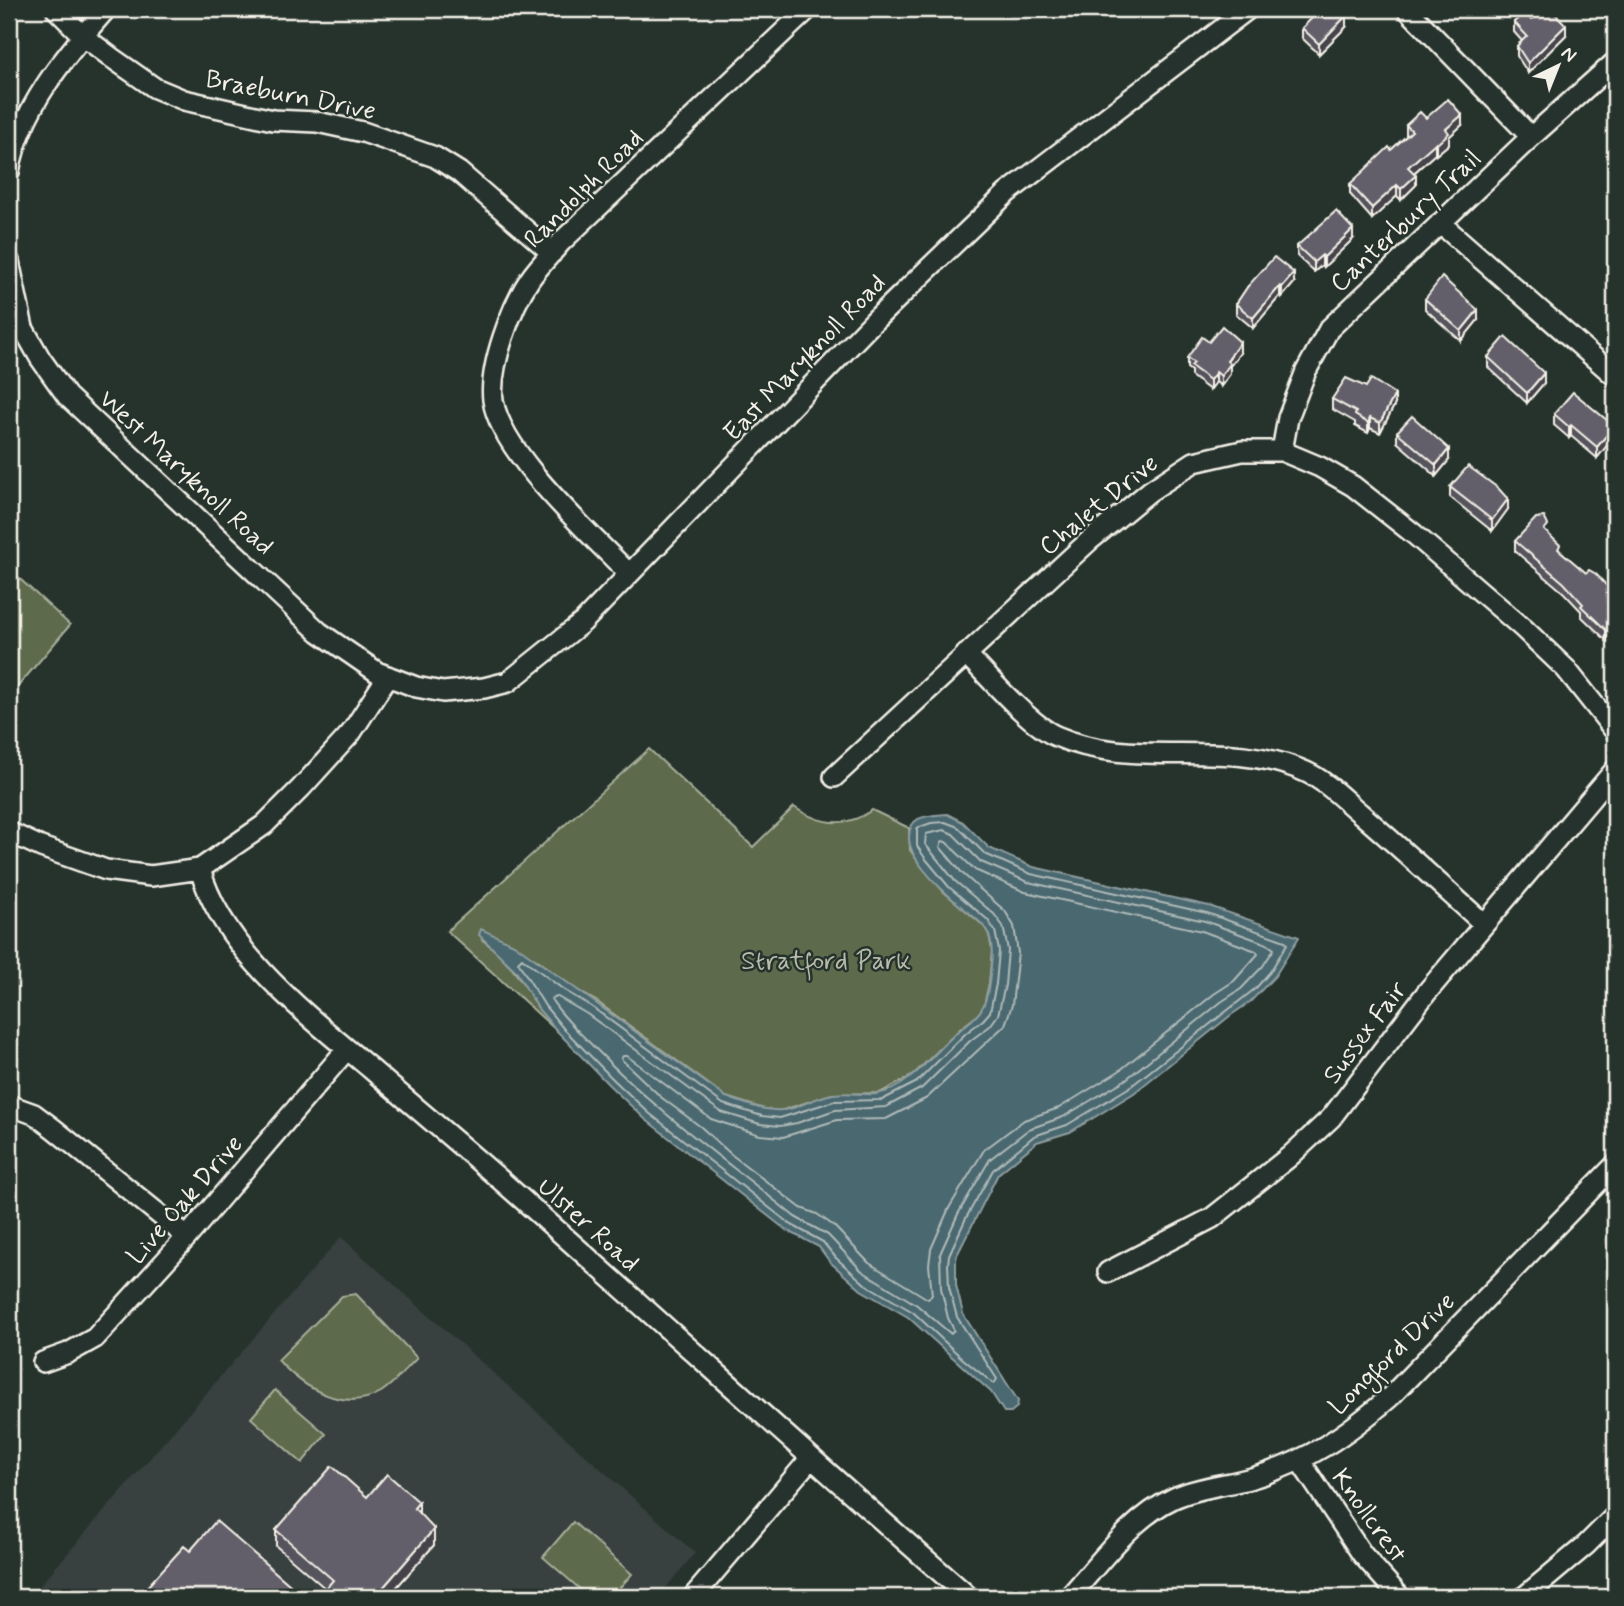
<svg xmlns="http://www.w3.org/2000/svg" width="1624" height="1606" font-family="Mynerve,sans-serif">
  <rect width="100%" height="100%" fill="#26332d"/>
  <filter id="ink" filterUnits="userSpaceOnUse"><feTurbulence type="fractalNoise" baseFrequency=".0143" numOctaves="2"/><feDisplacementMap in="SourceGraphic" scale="14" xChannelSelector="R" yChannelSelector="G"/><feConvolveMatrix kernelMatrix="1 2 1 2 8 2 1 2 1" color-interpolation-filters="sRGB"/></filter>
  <g filter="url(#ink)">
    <path fill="#38403f" d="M341,1237l354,316 -37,44h-628z"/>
    <path fill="#5d6a4c" stroke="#a8ae9a" stroke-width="2" d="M9,569l61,56 -61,72z
      M649,749l104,98 41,-40c25,17 52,22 78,3l37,18 1,22 9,13 25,29 40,34 5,8 3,17 -3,32 -6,27 -5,5 -17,13 -49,48 -32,17 -48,1 -52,17 -16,-2 -38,-12 -130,-96 -28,-16 -29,-24 -58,-22c35,24 51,62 77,93l-111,-101z
      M356,1294l61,64c-11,11 -23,26 -36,34 -37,21 -78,-4 -103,-32l64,-64z
      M275,1390l51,44 -24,29 -51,-45z
      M573,1522l59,52 -21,23h-22l-46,-40z"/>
    <path fill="#4a6770" stroke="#8e9ea0" stroke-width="2" d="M947,814l16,8 26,26 44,19 176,39 90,31 -24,39 -25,26 -19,13 -97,78 -64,39 -33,10 -39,32 -42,83v28l7,29 55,87 -1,6 -6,5h-7l-13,-20 -83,-75 -47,-27 -31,-28 -11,-15 -33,-17 -141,-111 -36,-34 -51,-53 -19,-22 -23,-39 -37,-36 2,-6 33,15 212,153c21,7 45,18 67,11 13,-4 26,-12 40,-14 14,-2 29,1 43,0 29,-3 56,-38 76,-57 22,-21 33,-20 37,-54 2,-17 6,-37 -2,-52 -5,-9 -15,-16 -23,-22 -18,-15 -54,-46 -55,-70 -1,-24 18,-23 38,-25z"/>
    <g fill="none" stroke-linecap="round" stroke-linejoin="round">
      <path stroke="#b0bab8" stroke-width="2" d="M945,822l13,5 27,27 46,20 176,39 78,28 2,3 -17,28 -14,16 -126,99 -63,38 -33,11 -41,34 -27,48 -17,37 -1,9 1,23 8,30 40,62 -3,5 -31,-25 -50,-47 -48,-28 -29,-26 -13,-16 -33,-18 -141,-111 -35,-33 -51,-52 -18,-22 -27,-44 4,-4 42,32 28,17 131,97 39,12 18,2 54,-17 48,-1 35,-18 49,-49 17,-13 7,-8 6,-28 3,-33 -4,-20 -7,-11 -39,-33 -24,-29 -8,-12v-18l14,-5z
        M944,830l9,4 28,28 47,20 177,39 62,23 7,5 -11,17 -22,23 -20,13 -96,78 -62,37 -34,12 -39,30 -32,55 -18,40 1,34 7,30 6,12 -3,4 -34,-29 -55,-34 -34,-36 -33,-18c-67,-55 -137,-104 -197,-166 -16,-16 -35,-33 -47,-52l5,-3 31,18 134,98 39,12 20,2 17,-3 38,-13 51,-3 36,-19 49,-48 19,-14 8,-11 7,-30 3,-35 -5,-24 -9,-12 -39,-33 -30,-37 1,-10z
        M942,841l4,1 29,28 50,22 177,39 54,20 2,3 -24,27 -20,13 -95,77 -60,37 -35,12 -40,30 -35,58 -18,41 -2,16 3,30 -4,4 -59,-36 -35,-37 -17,-12 -16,-6 -69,-53 -31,-28 -39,-29 -41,-39 2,-3h4l84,63 49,16 23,2 54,-17 49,-1 41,-21 78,-73 7,-20 6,-52 -4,-27 -9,-15 -42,-37 -23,-27z"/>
      <g stroke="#f4f1e8" stroke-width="24">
        <path id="minor" d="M56,9l27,27 29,22 43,30 29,12 89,20 44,2 46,10 72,25 24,15 93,81
          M1407,9l124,128
          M9,172c11,-63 56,-116 97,-163
          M1440,223l175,153
          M9,261l14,67 17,30 27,38 252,236 58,40 39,15 27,5 41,-4 24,-6 75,-60 292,-302 132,-127 241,-184
          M1282,451l6,-33 18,-47 23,-42 202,-192 84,-75
          M629,574c-38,-40 -128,-120 -136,-174 -4,-33 18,-93 37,-121 9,-13 21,-25 31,-37l247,-233
          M966,654c22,22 64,71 90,82 80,35 171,0 250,36 20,9 38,28 55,42 42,36 82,73 123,110
          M834,777l255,-236 61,-50 44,-29 48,-11h40l38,16 33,19 61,48 109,94 43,41 49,62
          M9,832l32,15 65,23 45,6 49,-7 64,-44 37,-37 50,-55 37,-57
          M200,869c23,82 108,147 171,200 47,41 96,81 142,122 153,135 303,273 456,406
          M9,1105l25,9 20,15 133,108
          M1108,1272l104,-54 77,-61 42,-39 96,-126 188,-222
          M43,1362l25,-9 27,-15 92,-101 160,-188
          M1300,1461l62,93 38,43
          M693,1597l117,-138
          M1069,1597c31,-34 62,-79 105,-99 24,-11 53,-13 78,-20 57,-17 94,-43 138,-81l225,-232
          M1524,1597l62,-52 29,-29"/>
      </g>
      <use href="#minor" stroke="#26332d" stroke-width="19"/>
    </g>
    <path fill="#55525b" stroke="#f4f1e8" stroke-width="2" d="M1531,20l35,15 -38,38 -11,-17v-10l5,-5 -8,-9v-10z
      M1346,27l-27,27 -17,-16v-10z
      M1426,118l36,7 -13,12v7l-13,11 -1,-1 -21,19 2,12 -15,15 -4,-4 -25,23 -22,-25v-10l41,-34 15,-14v-11z
      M1353,239l-29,28 -2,-2 -8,7 -17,-16v-10z
      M1294,283l-12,14 -2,-1 -27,32 -17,-14v-10l12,-18z
      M1425,299l53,21 -17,21 -36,-32z
      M1209,342l31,11 -10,13v8l-9,12 -5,-4 -6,8 -19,-14v-5l-4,-3v-10z
      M1488,357l56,26 -17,20 -39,-36z
      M1332,399l63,5 -15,29 -10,-5 -2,5 -13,-7v-4l-23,-13z
      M1554,414l60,23 -17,21 -26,-22 -2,2 -15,-13z
      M1397,432l52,28 -13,16 -39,-34z
      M1450,487l58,22 -16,22 -42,-34z
      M1548,533l12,18 26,22 29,22 -9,45 -25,-24v-5l-17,-18 -49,-42v-10z
      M367,1497l52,16 15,32 -46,52h-69l7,-8 -50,-43v-16z"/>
    <path fill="#45424a" stroke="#f4f1e8" stroke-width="2" d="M1346,16v11l-27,27v-10z
      M1566,25v10l-38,38v-10z
      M1462,115v10l-13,12v7l-13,11v-10l10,-16z
      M1435,143v11l-27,24v-11z
      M1416,175v10l-15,15v-11z
      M1397,185v11l-25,23v-11z
      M1353,229v10l-29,28v-10z
      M1322,255v10l-8,7v-10z
      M1294,273v10l-12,14v-10z
      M1280,286v10l-27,32v-10z
      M1478,310v10l-17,21v-10z
      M1240,342v11l-10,13v8l-9,12v-10l6,-15z
      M1216,372v10l-6,8v-10z
      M1544,373v10l-17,20v-10z
      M1395,394v10l-15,29v-10z
      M1370,418v10l-2,5v-10z
      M1571,425v11l-2,2v-11z
      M1614,426v11l-17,21v-11z
      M1449,449v11l-13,16v-11z
      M1508,499v10l-16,22v-11z
      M1615,620v10l-9,10v-10z
      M419,1502v16l-5,-10z
      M434,1529v16l-46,52h-13z
      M345,1589v8h-7z"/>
    <path fill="#635f6a" stroke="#f4f1e8" stroke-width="2" d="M1321,9h17l8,7 -27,28 -17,-16z
      M1544,9h7l15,16 -38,38 -11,-17 10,-10 -13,-14 10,-9 7,7z
      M1448,99l14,16 -16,14 3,4 -13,12 -1,-2 -27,24 8,8 -15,14 -4,-4 -25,23 -22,-24 39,-37 2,3 21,-19 -6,-6 14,-13 6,6z
      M1336,211l17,18 -29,28 -2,-2 -8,7 -17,-16z
      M1274,257l20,16 -12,14 -2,-1 -27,32 -17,-14 12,-18z
      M1442,277l36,33 -17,21 -36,-32z
      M1222,326l18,16 -13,19 3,3 -9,12 -5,-4 -6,8 -19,-14 3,-3 -7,-5 15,-21 7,5z
      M1505,337l39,36 -17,20 -39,-36z
      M1346,378l20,9 5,-8 24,15 -15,29 -10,-5 -2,5 -13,-8 1,-3 -24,-13z
      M1573,392l41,34 -17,21 -26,-22 -2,2 -15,-13z
      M1412,416l37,33 -13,16 -39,-33z
      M1468,466l30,22 10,11 -16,21 -42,-33z
      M1544,517l4,8 -4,5 16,15 -2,4 28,24 3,-3 7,4 19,21v25l-9,10 -25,-24 2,-2 -19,-21 -49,-42 21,-23z
      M332,1466l35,31 20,-23 32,28 -5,6 20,21 -59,68h-21l-9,-8 -7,8h-19l14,-17 -57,-50z
      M216,1521l88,76h-166l46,-51 6,5z"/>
  </g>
  <g text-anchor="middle" stroke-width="5" stroke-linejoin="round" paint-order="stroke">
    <g font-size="26" fill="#f4f1e8" stroke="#26332d">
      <text transform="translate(291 94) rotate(11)" y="9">Braeburn Drive</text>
      <text transform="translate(583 188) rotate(-45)" y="9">Randolph Road</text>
      <text transform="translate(1405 220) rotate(-43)" y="9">Canterbury Trail</text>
      <text transform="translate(804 357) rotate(-46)" y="9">East Maryknoll Road</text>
      <text transform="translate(187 472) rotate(43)" y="9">West Maryknoll Road</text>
      <text transform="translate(1098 504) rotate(-39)" y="9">Chalet Drive</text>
      <text transform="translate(1364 1032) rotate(-53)" y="9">Sussex Fair</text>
      <text transform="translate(184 1199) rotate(-49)" y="9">Live Oak Drive</text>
      <text transform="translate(589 1224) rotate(42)" y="9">Ulster Road</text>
      <text transform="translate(1391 1353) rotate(-44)" y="9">Longford Drive</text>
      <text transform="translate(1370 1515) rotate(54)" y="9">Knollcrest</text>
    </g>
    <g font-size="26" fill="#b8bbaa" stroke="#26332d">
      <text x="826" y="969">Stratford Park</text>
    </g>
  </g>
  <rect width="1624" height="1606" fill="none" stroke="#26332d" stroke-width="35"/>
  <rect x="18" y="18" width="1589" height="1571" fill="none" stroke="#f4f1e8" stroke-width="2.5" filter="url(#ink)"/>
  <g transform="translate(1558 66) rotate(43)" stroke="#26332d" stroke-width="5" paint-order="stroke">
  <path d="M0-5L12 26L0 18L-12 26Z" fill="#f4f1e8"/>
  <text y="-10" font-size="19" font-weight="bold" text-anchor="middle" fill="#f4f1e8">N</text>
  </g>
</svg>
